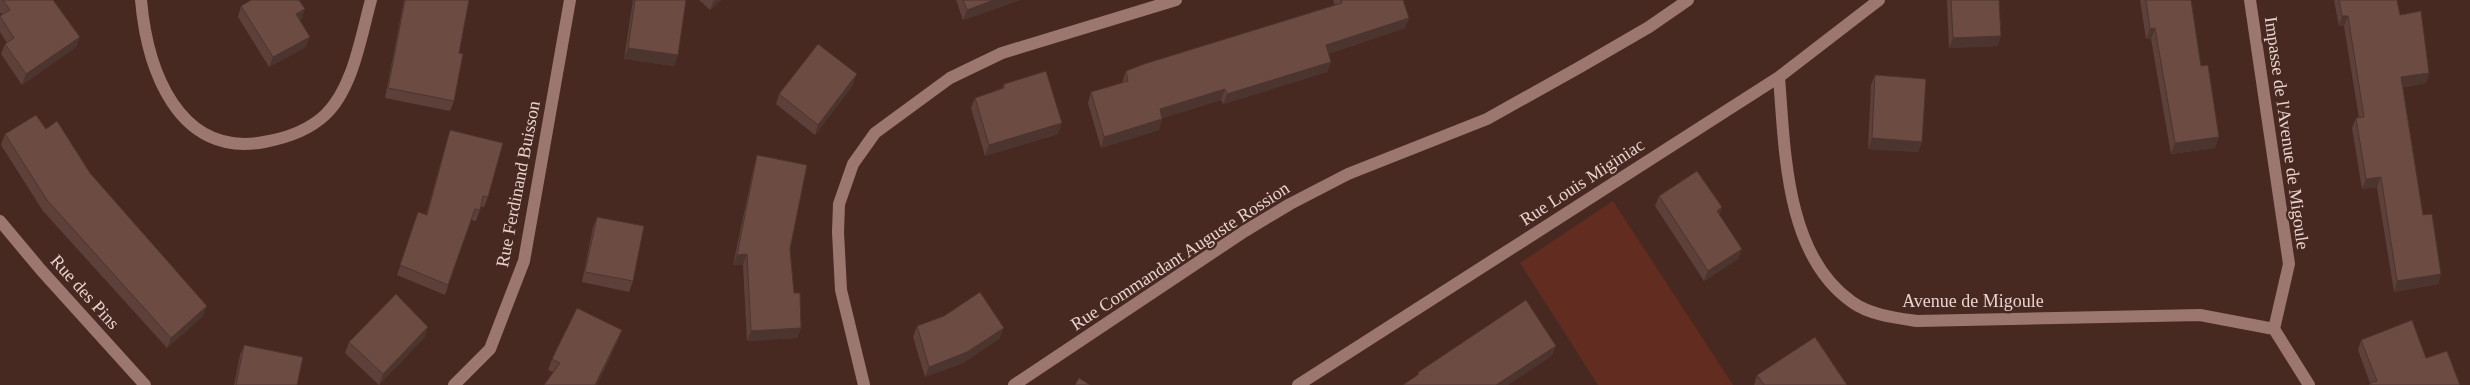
<svg xmlns="http://www.w3.org/2000/svg" width="2470" height="385" font-family="'Times New Roman',serif">
  <rect width="100%" height="100%" fill="#482922"/>
  <path fill="#622c20" d="M1613,201l120,184h-135l-78,-122z"/>
  <g fill="none" stroke-linecap="round" stroke-linejoin="round">
    <path stroke="#9c776f" stroke-width="12" d="M141,0c6,69 37,158 123,142 23,-4 44,-11 61,-27 28,-26 36,-79 46,-115
      M2250,0l39,264 -15,65
      M1779,77c6,74 6,178 73,225 18,13 44,16 65,19l283,-6 74,14 35,56
      M0,221l41,49 104,115
      M454,385l36,-36 34,-88 46,-261
      M864,385l-23,-95 -3,-58 1,-28 14,-40 22,-31 75,-55 52,-25 174,-53
      M1014,385l231,-154 45,-27 58,-30 139,-55 93,-52 69,-40 39,-27
      M1298,385l481,-308 100,-77"/>
  </g>
  <path fill="#5d403a" d="M0,0h53l23,47 -54,38 -21,-31 4,-10 2,-1 -7,-11v-16l2,-1 -2,-3z
    M404,0h65l-10,53 -5,48 -4,10 -65,-13z
    M633,0h53l-8,55 -4,11 -50,-7z
    M699,0h22l-11,10z
    M956,0h64l-57,20z
    M1333,0h70l6,18 -4,10 -77,26 3,8 -4,10 -104,32 -2,-4 -59,18v1l-3,11 -58,18 -13,-45 3,-11 31,-9 4,-12 209,-66z
    M1947,0h52l2,36 -4,10 -48,2z
    M2140,0h51l10,66 14,82 -44,6 -20,-115h-5z
    M2334,0h63l3,15 29,58 -3,10 -23,4 20,128 18,59 -3,10 -44,8 -17,-105 -15,2 -10,-61 4,-10h3l-15,-92h-5z
    M241,6l64,3 -4,11 -1,1 6,26 -37,20 -31,-50z
    M1875,75l47,67 -4,10 -50,-3 3,-64z
    M1004,84l54,50 -73,22 -14,-48 4,-10 27,-10z
    M853,85l-38,50 -39,-31 3,-10z
    M46,129l44,44 113,143 -36,32 -124,-137 -42,-66 4,-11z
    M450,130l38,67 -4,10h-3l-5,14 -5,-1 -26,75 -48,-20 21,-63 8,3 21,-75z
    M757,155l33,94 4,44 7,35 -4,10 -50,3 -4,-76h-10l21,-99z
    M1659,196l63,11 -3,8 19,44 -34,22 -49,-75z
    M597,217l36,64 -4,11 -47,-10 11,-55z
    M917,326l83,12 -37,25 -38,14 -12,-40z
    M425,337l-46,48 -34,-32 4,-11z
    M618,340l-21,45h-53l9,-13 -5,-2 4,-11z
    M2361,340l65,18 34,27h-91l1,-2 -12,-33z
    M244,345l53,40h-63l6,-30z
    M1757,375l90,10h-93z"/>
  <path fill="#4c342f" d="M714,0h7l-11,10z
    M994,0h26l-57,20 4,-10z
    M305,9l-4,11 -9,5 4,-11z
    M2342,16h6l-4,10h-5z
    M1409,18l-4,10 -83,28 4,-11z
    M2155,28l-4,11h-5l4,-10z
    M2001,36l-4,10 -48,2 4,-10z
    M80,37l-4,10 -54,38 4,-11z
    M310,37l-4,10 -37,20 4,-10z
    M628,48l50,7 -4,11 -50,-7z
    M1331,62l-4,10 -104,32 4,-10z
    M2429,73l-3,10 -29,4 4,-10z
    M857,74l-4,11 -38,50 3,-10z
    M1225,89l-4,11 -65,20 4,-11z
    M1162,119l-3,11 -58,18 3,-11z
    M1062,123l-4,11 -73,22 4,-11z
    M2219,137l-4,11 -44,6 4,-11z
    M1872,138l50,4 -4,10 -50,-3z
    M2381,177l-4,10 -15,2 4,-10z
    M1722,207l-4,11 -1,-7z
    M1742,249l-4,10 -34,22 4,-10z
    M747,254l-4,11h-10l4,-10z
    M2441,274l-3,10 -44,8 3,-11z
    M207,306l-4,10 -36,32 4,-10z
    M428,327l-3,10 -46,48 4,-11z
    M801,328l-4,10 -50,3 4,-10z
    M1004,328l-4,10 -37,25 -38,14 4,-10z
    M622,330l-4,10 -21,45h-2z
    M1556,346l-4,10 -44,29h-12z"/>
  <path fill="#6c4b43" stroke="#4c342f" d="M3,0h50l27,37 -54,37 -21,-30 9,-6 -14,-22 10,-6z
    M251,0h48l6,9 -9,5 14,23 -37,20 -32,-51z
    M405,0h64l-10,53 4,1 -9,47 -66,-13z
    M635,0h51l-8,55 -50,-7z
    M963,0h31l-27,10z
    M1341,0h62l6,18 -83,27 5,17 -104,32 -2,-5 -65,20 2,10 -58,18 -13,-45 37,-11 -2,-10 18,-7 198,-61z
    M1951,0h48l2,36 -48,2z
    M2146,0h45l10,66 7,-1 11,72 -44,6 -20,-115 -5,1z
    M2339,0h58l3,15 21,-4 8,62 -28,4 22,138 9,-1 9,60 -44,7 -16,-104 -15,2 -10,-61 8,-1 -16,-101h-6z
    M818,44l39,30 -39,51 -39,-31z
    M1046,71l16,52 -73,22 -14,-47 29,-10v-4z
    M1875,75l51,4 -4,63 -50,-4z
    M36,115l10,14 11,-8 33,52 117,133 -36,32 -124,-138 -42,-66z
    M450,130l53,13 -15,54 -5,-1 -3,14 -5,-1 -27,76 -48,-20 18,-53 9,3z
    M757,155l50,10 -17,84 4,44h6l1,35 -50,3 -4,-77 -10,1z
    M1697,171l25,36 -5,4 25,38 -34,22 -49,-75z
    M597,217l47,9 -11,55 -48,-9z
    M980,292l24,36 -37,24 -38,15 -12,-41 27,-10z
    M396,294l32,33 -45,47 -34,-32z
    M1526,300l30,46 -60,39h-93l16,-11 -2,-1z
    M577,308l45,22 -27,55h-51l16,-22 -8,-4z
    M2412,320l14,38 21,-7 13,34h-89l-1,-2 7,-2 -16,-41z
    M1815,337l32,48h-83l-7,-10z
    M244,345l59,12 -6,28h-61z
    M1079,378l11,7h-15z"/>
  <g text-anchor="middle" stroke-width="5" stroke-linejoin="round" paint-order="stroke">
    <g font-size="18" fill="#e8d3ce" stroke="#482922">
      <text transform="translate(2287 133) rotate(82)" y="6">Impasse de l'Avenue de Migoule</text>
      <text transform="translate(1582 182) rotate(-33)" y="6">Rue Louis Miginiac</text>
      <text transform="translate(518 184) rotate(-79)" y="6">Rue Ferdinand Buisson</text>
      <text transform="translate(1180 256) rotate(-33)" y="6">Rue Commandant Auguste Rossion</text>
      <text transform="translate(85 292) rotate(48)" y="6">Rue des Pins</text>
      <text x="1973" y="307">Avenue de Migoule</text>
    </g>
  </g>
</svg>
